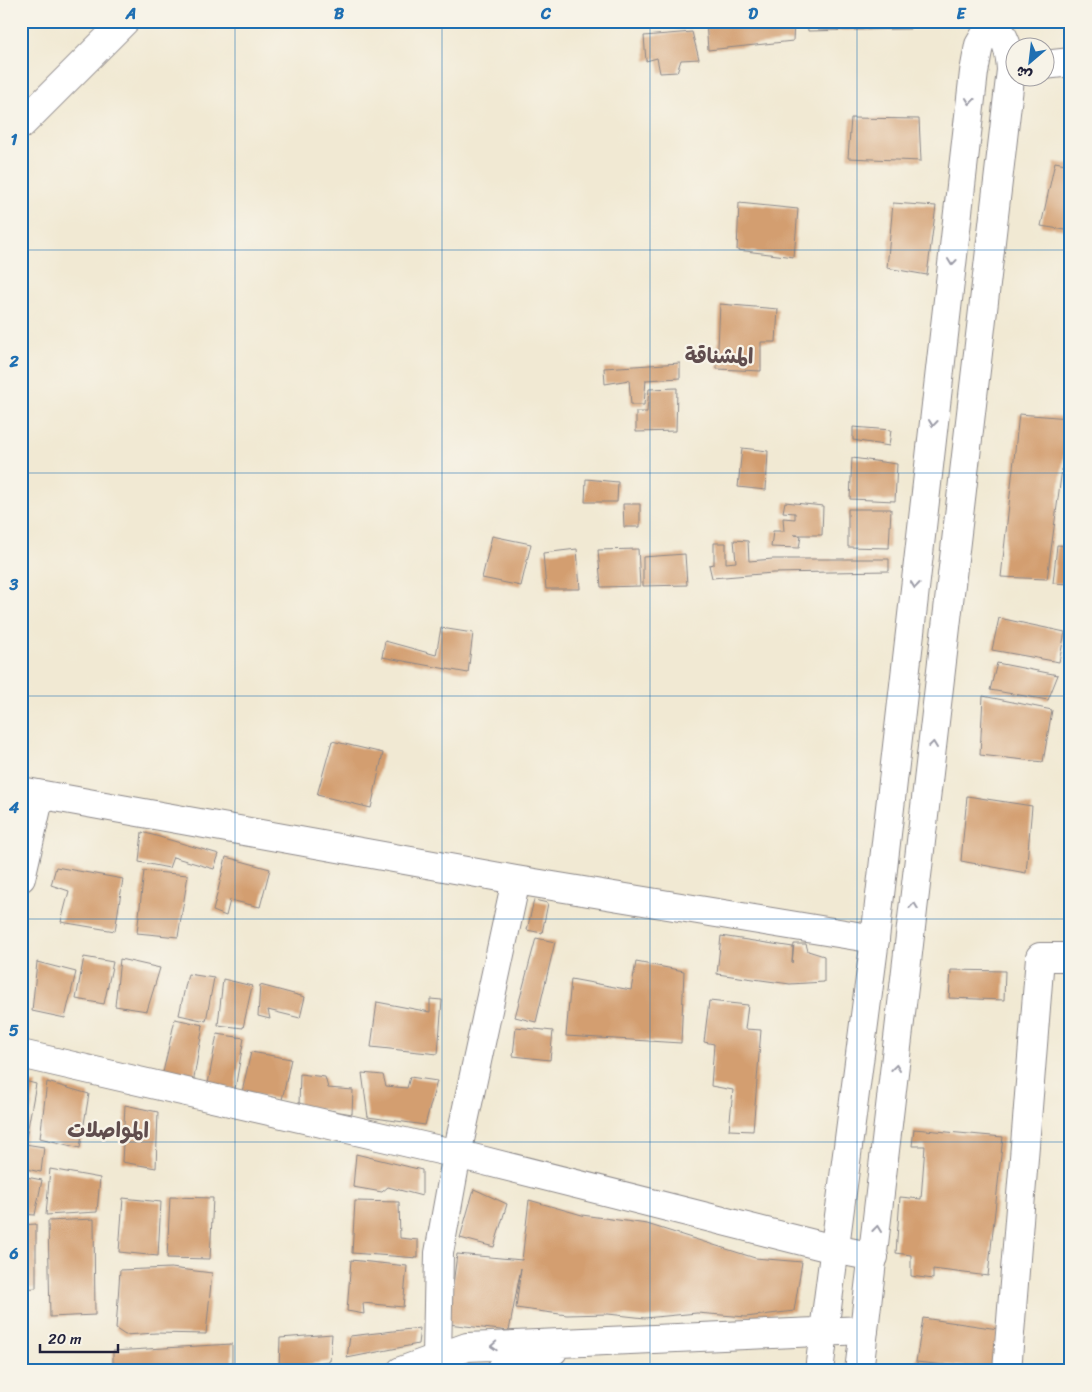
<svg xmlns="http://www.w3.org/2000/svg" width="1092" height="1392" font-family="Sriracha,'Playpen Sans Arabic',sans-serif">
  <rect width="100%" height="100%" fill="#f7f3e8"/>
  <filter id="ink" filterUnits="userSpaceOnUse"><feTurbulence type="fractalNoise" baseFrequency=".02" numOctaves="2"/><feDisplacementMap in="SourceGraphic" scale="10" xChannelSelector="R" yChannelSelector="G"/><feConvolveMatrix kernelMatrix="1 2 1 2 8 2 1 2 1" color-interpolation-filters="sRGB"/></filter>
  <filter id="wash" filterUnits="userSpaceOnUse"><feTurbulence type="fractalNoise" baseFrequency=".0096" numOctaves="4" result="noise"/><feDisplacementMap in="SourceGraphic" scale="20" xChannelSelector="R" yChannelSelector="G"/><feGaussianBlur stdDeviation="1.12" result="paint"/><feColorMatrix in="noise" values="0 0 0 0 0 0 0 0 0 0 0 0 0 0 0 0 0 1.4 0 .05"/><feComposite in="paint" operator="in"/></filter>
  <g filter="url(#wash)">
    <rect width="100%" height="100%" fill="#f1e9d3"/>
    <g id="blocks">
      <path fill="#d39e70" d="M706,21h88l-1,20 -85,9z
        M807,21h103v8l-102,2z
        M692,32l7,27 -18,1 -4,12 -17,1 -3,-15 -11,3 -2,-25z
        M851,118l68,1 2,42 -73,-3z
        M1055,162l16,3v66l-30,-5z
        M739,203l59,6 -4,48 -57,-7z
        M893,203l43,3 -9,69 -40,-7z
        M720,304l58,5 -2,33h-15v29l-44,-2z
        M680,363v15l-34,2 -2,25h-13l-2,-25 -24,4 -1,-16z
        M677,388l-1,43 -40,1v-20h11l2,-23z
        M1019,414l50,4 -22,161 -46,-2z
        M853,427l38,3 -2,16 -36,-6z
        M742,448l26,3 -2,39 -28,-3z
        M852,458l45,6 -2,37 -45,-2z
        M586,479l32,3 -1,20h-32z
        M785,502l38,4 -1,29h-28l7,1 -2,12 -28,-1 2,-16h11l-1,-13 12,1v-6l-12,-1z
        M623,504h17v23h-16z
        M848,509h43l-2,39 -41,-1z
        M492,536l39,8 -10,42 -39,-8z
        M734,540l14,1 1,20 24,-2h116v12l-116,2 -61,5 -3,-13 5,-1v-21h12v20l10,-1z
        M1057,545l14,1v38l-18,-1z
        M577,549l3,40h-34l-3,-36z
        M638,549l2,37 -39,1 -3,-37z
        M685,554l2,31 -44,1v-29z
        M999,618l66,14 -6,30 -67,-12z
        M441,628l32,5 -5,40 -86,-16 3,-16 51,14z
        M997,663l61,12 -10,25 -58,-10z
        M983,696l69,14 -9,52 -63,-7z
        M332,741l51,12 -12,55 -54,-13z
        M967,796l65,10 -6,67 -65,-12z
        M142,832l77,22 -5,15 -41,-12 -4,11 -30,-6z
        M226,857l44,12 -10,38 -30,-7 -4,16 -13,-5z
        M56,867l67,12 -8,52 -54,-9 8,-31 -18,-6z
        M144,871l44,4 -10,62 -41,-4z
        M534,900l14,3 -6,30 -15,-3z
        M721,936l72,11 -1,16 2,-19h12l2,7 16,5v26l-34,2 -73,-10z
        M536,938l19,4 -19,80 -21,-5z
        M84,957l29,5 -9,42 -28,-5z
        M120,959l40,9 -13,43 -32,-5z
        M37,962l39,10 -11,46 -33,-7z
        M636,962l48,9 -3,72 -115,-7 5,-57 60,11z
        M951,970l54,1 -1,29 -55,-2z
        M188,974l26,4 -8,43 -27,-6z
        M223,979l29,7 -9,42 -25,-3z
        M260,985l45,12 -5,21 -32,-8 2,9 -12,-3z
        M430,999l12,1 -4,54 -67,-7 6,-45 53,10z
        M709,1001l39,4 -3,24 16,1 -8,101 -24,-1 4,-40 -22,-4 3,-42 -10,-2z
        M175,1019l28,6 -10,59 -31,-7z
        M516,1027l37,4 -3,29 -37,-4z
        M217,1034l27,4 -9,51 -27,-5z
        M251,1052l40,7 -9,41 -40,-8z
        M362,1073l21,2 3,11 21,2 3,-11 27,4 -12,44 -57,-8z
        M300,1074l25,3 3,11 25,2 -1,24 -53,-9z
        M21,1080l15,4 -11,60 19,3 -3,25 -20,-4z
        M47,1082l42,12 -9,54 -40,-10z
        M125,1105l33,7 -2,56 -34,-6z
        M914,1129l89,8 -15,139 -55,-7v10l-22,-3v-21l-15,-2 4,-56 21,2 4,-53h-13z
        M356,1154l66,16v26l-34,-9 -6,5 -29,-5z
        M50,1169l50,9 -3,34 -51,3z
        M21,1176l21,4 -7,35 -14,-1z
        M474,1189l33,15 -13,43 -34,-9z
        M170,1197l43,1 -3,61 -43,-1z
        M123,1198l38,4 -3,54 -39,-4z
        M529,1200l53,15 65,9 108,34 47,4 -8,49 -48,6 -49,-4 -52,5 -37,-4 -41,1 -51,-7 5,-40 -12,63 -61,-7 9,-70 65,6z
        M355,1201l44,1 1,36 18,2v18l-66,-5z
        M94,1219l1,96 -45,2 -2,-96z
        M36,1224v64l-15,1v-64z
        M351,1260l56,6 -4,41 -40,-4 1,11 -17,-3z
        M171,1268l41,5 -6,61 -50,-1 -31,2 -9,-6 4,-59z
        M923,1318l75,11 -2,41 -80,-8z
        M420,1328l-2,16 -71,14 3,-22z
        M332,1334l-2,27 -51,8 1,-31z
        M232,1344v27h-119v-20z"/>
    </g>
  </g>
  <g filter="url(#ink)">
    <use href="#blocks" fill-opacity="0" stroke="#8a8687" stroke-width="1"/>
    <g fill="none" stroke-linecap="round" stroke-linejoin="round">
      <g stroke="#8a8687" stroke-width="30">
        <path id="street" d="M21,125l104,-104
          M21,791l495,89 359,59
          M21,878l19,-83
          M21,1054l436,100 377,95 40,8
          M437,1357l2,-104 18,-99 59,-274
          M1007,1371l33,-414h31"/>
      </g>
      <g stroke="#8a8687" stroke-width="30">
        <path id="secondary" d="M819,1371l5,-40
          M859,1371l5,-41"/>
      </g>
      <g stroke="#8a8687" stroke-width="30">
        <path id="primary" d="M1044,65l27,-3
          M824,1331l51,-392 99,-867 5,-27 14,-24
          M401,1371l66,-24 397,-17 147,-1260c-1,-20 -6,-34 -18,-49
          M500,1371l53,-20"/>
      </g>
      <use href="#street" stroke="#fff" stroke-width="28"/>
      <use href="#secondary" stroke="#fff" stroke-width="28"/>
      <use href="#primary" stroke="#fff" stroke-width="28"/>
    </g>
    <defs><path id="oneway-chevron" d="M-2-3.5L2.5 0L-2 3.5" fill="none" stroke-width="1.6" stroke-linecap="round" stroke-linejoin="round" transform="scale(1.25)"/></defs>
    <g stroke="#9c9ca7">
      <use href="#oneway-chevron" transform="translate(970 101) rotate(96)"/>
      <use href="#oneway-chevron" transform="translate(952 262) rotate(96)"/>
      <use href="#oneway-chevron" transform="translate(933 423) rotate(96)"/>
      <use href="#oneway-chevron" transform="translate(915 585) rotate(96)"/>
      <use href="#oneway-chevron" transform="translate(933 745) rotate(-83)"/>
      <use href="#oneway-chevron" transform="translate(914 906) rotate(-83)"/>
      <use href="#oneway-chevron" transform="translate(896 1068) rotate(-83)"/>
      <use href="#oneway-chevron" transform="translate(877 1229) rotate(-83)"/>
      <use href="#oneway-chevron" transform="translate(494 1346) rotate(177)"/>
    </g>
  </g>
  <path fill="none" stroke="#1f6fb2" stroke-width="1" stroke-opacity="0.55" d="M235,21v1350M442,21v1350M650,21v1350M857,21v1350M21,250h1050M21,473h1050M21,696h1050M21,919h1050M21,1142h1050"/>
  <g text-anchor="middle" stroke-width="4.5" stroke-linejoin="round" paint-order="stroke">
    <g font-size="21" font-weight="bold" fill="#604d4e" stroke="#f7f3e8">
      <text x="719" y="363">المشناقة</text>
      <text x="108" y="1137">المواصلات</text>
    </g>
  </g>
  <rect width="1092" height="1392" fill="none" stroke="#f7f3e8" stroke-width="55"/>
  <g transform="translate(1030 62) rotate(208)"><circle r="24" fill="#f7f3e8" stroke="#a29fa3"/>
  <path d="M0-4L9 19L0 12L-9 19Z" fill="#1f6fb2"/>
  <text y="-8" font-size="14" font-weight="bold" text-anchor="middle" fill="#22223b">ش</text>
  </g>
  <path d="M40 1344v8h78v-8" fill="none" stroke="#22223b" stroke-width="2.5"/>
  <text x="48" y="1344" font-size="15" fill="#22223b" stroke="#f7f3e8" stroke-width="4" paint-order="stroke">20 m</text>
  <rect x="28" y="28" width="1036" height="1336" fill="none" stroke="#1f6fb2" stroke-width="2"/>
  <g font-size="16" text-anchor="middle" font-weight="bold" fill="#1f6fb2">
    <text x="131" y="19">A</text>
    <text x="339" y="19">B</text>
    <text x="546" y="19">C</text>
    <text x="753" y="19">D</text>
    <text x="961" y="19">E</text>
    <text x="14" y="145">1</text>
    <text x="14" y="367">2</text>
    <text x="14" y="590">3</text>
    <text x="14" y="813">4</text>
    <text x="14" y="1036">5</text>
    <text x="14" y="1259">6</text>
  </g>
</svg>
